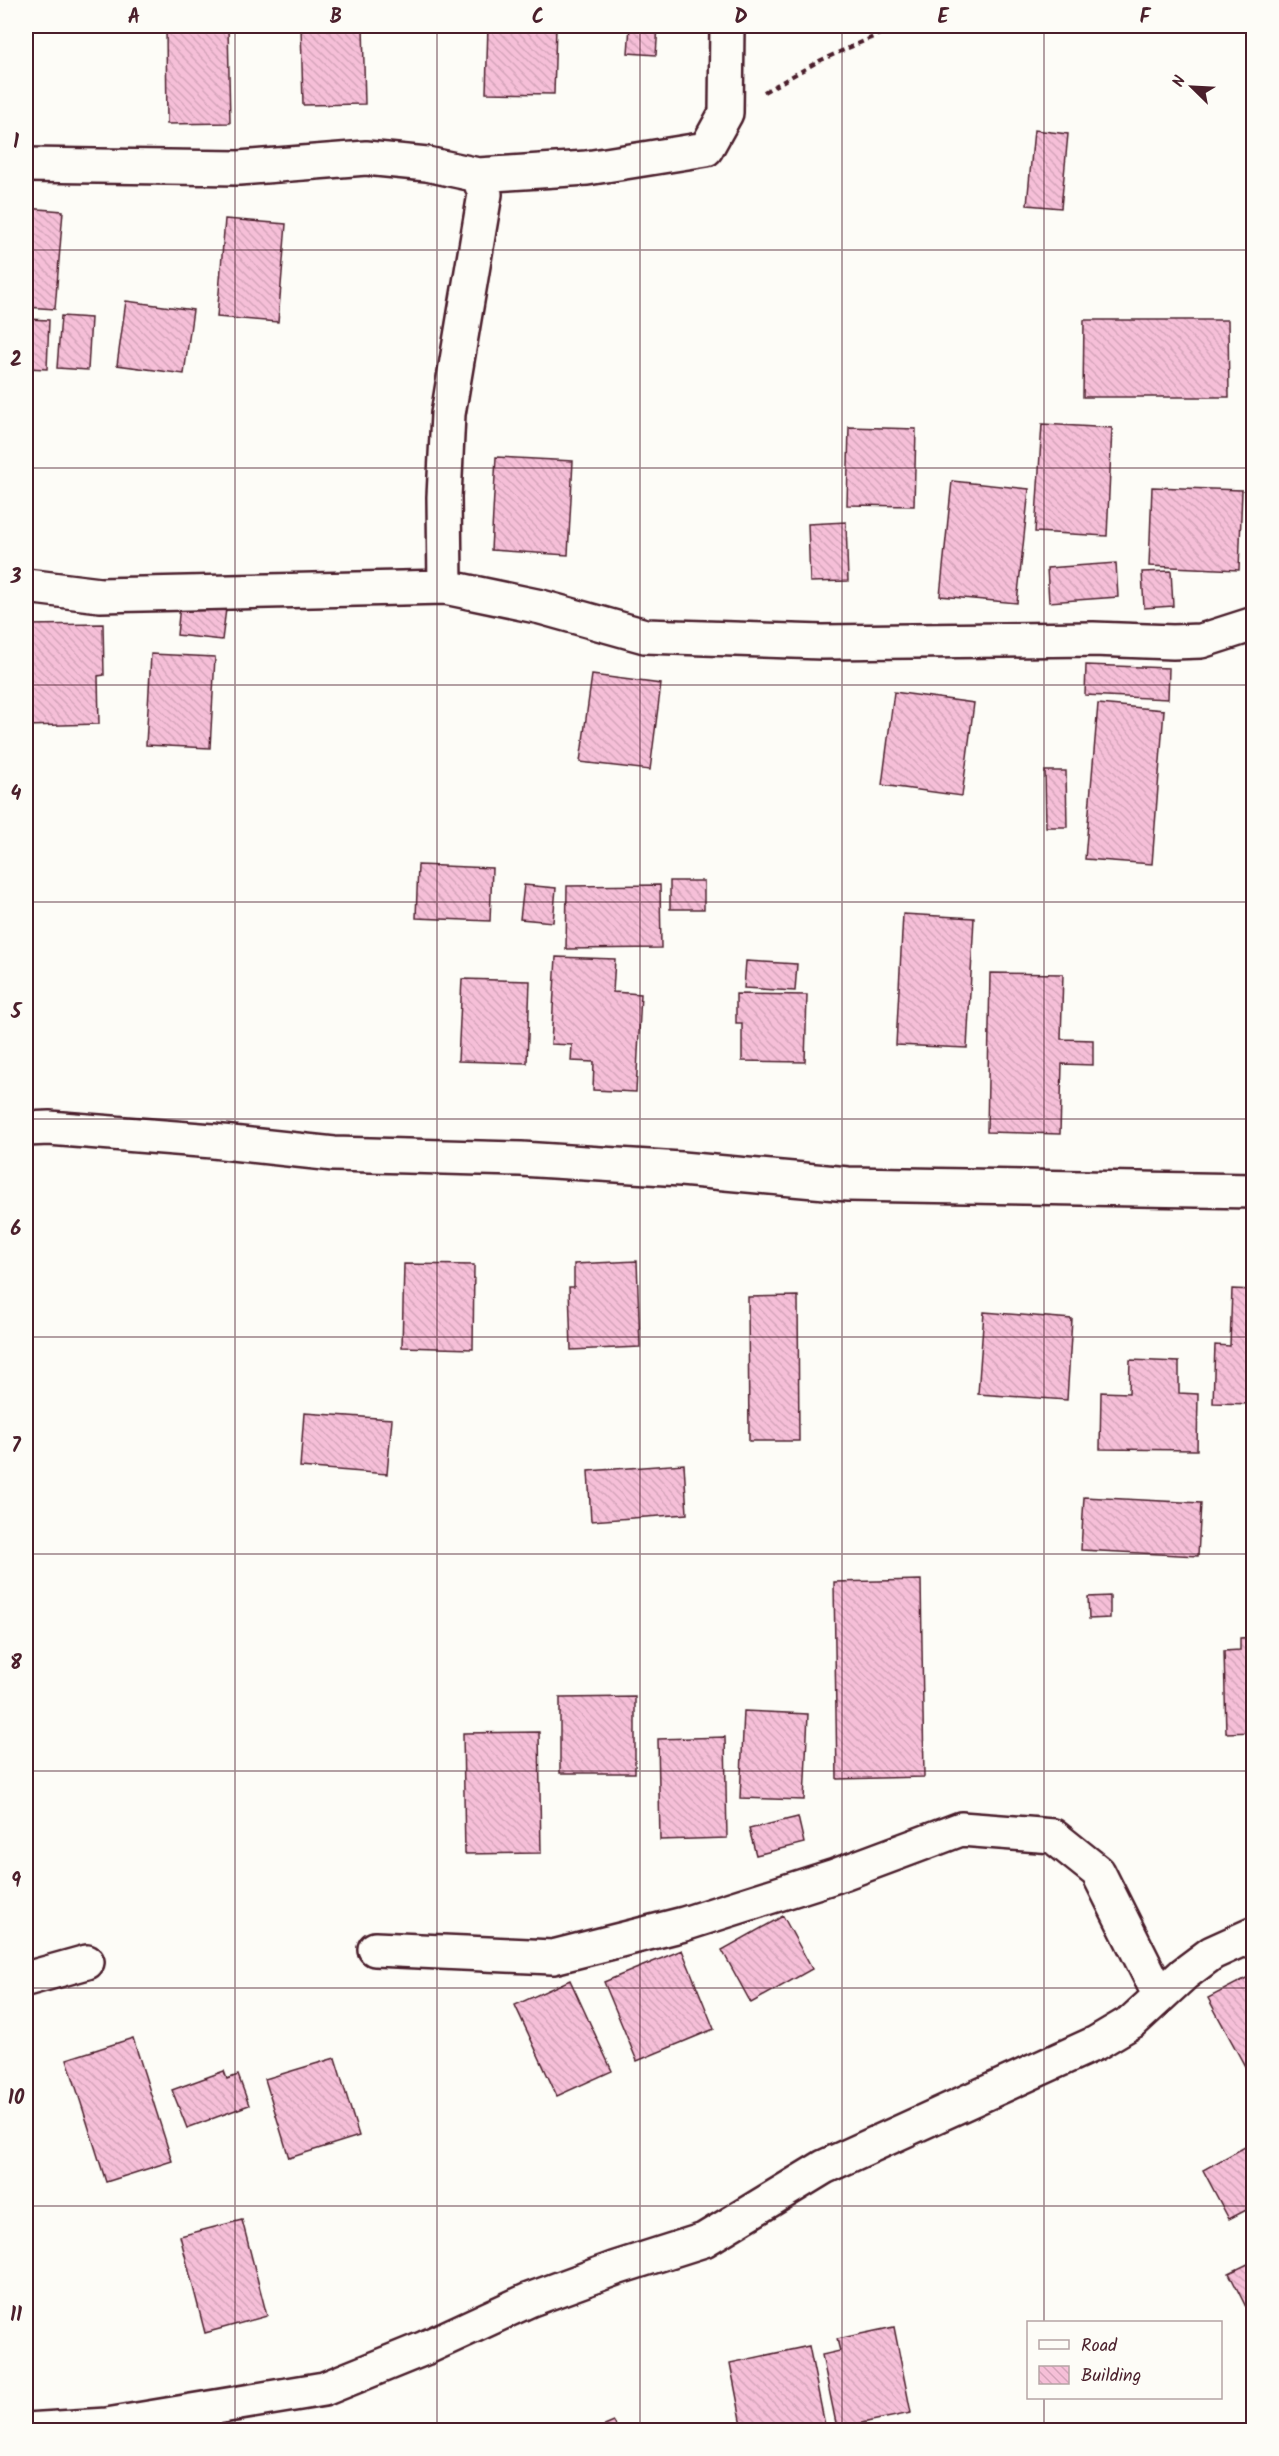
<svg xmlns="http://www.w3.org/2000/svg" width="1279" height="2456" font-family="Kalam,sans-serif">
  <defs>
    <pattern id="building-back-hatch" width="6" height="6" patternUnits="userSpaceOnUse" patternTransform="scale(1.5)"><rect width="6" height="6" fill="#f6bfd8"/><path d="M-1 5l2 2M0 0l6 6M5-1l2 2" fill="none" stroke="#d4a4ba"/></pattern>
  </defs>
  <rect width="100%" height="100%" fill="#fdfcf7"/>
  <filter id="ink" filterUnits="userSpaceOnUse"><feTurbulence type="fractalNoise" baseFrequency=".0167" numOctaves="2"/><feDisplacementMap in="SourceGraphic" scale="12" xChannelSelector="R" yChannelSelector="G"/><feConvolveMatrix kernelMatrix="1 2 1 2 8 2 1 2 1" color-interpolation-filters="sRGB"/></filter>
  <g filter="url(#ink)">
    <path fill="url(#building-back-hatch)" stroke="#4a1f2b" stroke-width="1.5" d="M166,26h62l2,97 -63,1z
      M301,26h62l2,78 -62,1z
      M488,26h68l-2,68 -68,-1z
      M630,26h28l-2,29 -28,-2z
      M1034,130l34,4 -7,74 -34,-3z
      M26,208l37,3 -8,98 -29,-2z
      M225,219l61,5 -8,98 -61,-5z
      M126,301l67,9 -9,64 -67,-9z
      M61,316l30,2 -3,52 -31,-2z
      M26,319l23,1 -2,49 -21,-1z
      M1084,320h144l1,77h-146z
      M1042,424l70,4 -5,108 -72,-4z
      M849,427l67,2 -2,77 -67,-1z
      M496,457l77,4 -5,94 -77,-5z
      M952,481l77,8 -12,114 -77,-7z
      M1152,487l90,3 -3,80 -90,-4z
      M846,522l2,59 -38,1 -2,-58z
      M1116,563l2,34 -69,5 -2,-34z
      M1171,571l2,35 -29,2 -2,-36z
      M180,605l46,4 -4,31 -45,-5z
      M103,624l1,51 -6,1 1,48 -73,2v-101z
      M151,654l64,3 -5,91 -64,-3z
      M1086,665l83,3 -1,31 -83,-4z
      M592,675l69,9 -11,86 -70,-8z
      M894,692l80,11 -12,93 -80,-11z
      M1098,704l66,6 -12,154 -67,-5z
      M26,763h4l2,28h-6z
      M1045,771h21l1,56h-21z
      M418,865l74,3 -2,53 -74,-3z
      M670,881h34v28h-34z
      M524,885l32,3 -3,34 -33,-3z
      M660,885l1,63 -95,1 1,-63z
      M903,914l71,4 -7,130 -71,-3z
      M556,957l59,2 -2,33 28,2 -5,98 -43,-2 1,-28 -23,-1 1,-16 -21,-1z
      M746,961l51,3 -2,27 -51,-3z
      M990,973l73,1 -2,65 32,1v25l-31,-1 -2,70 -73,-2z
      M462,979l68,2 -3,82 -69,-2z
      M736,994l71,1 -2,67 -63,-1v-38h-6z
      M637,1261l3,86 -69,3 -2,-63h5v-23z
      M404,1264l70,1 -1,84 -71,-2z
      M1232,1289l22,1v114l-41,-1 2,-58 15,1z
      M798,1296l1,145h-50l-1,-144z
      M984,1312l88,7 -5,81 -89,-6z
      M1130,1360l49,2v31l19,1 -1,56 -97,-1 1,-57 28,1z
      M304,1413l88,6 -5,55 -87,-7z
      M684,1464l3,50 -96,7 -3,-50z
      M1084,1497l117,6 -3,53 -117,-6z
      M921,1580l3,197 -87,2 -3,-197z
      M1110,1596v22l-21,1 -1,-22z
      M1254,1637v95l-28,1 -2,-82 16,-1v-12z
      M635,1697v76h-75v-75z
      M744,1711l64,3 -4,86 -64,-2z
      M539,1732l2,121 -76,1 -2,-121z
      M725,1737l2,101 -67,2 -2,-101z
      M798,1817l6,26 -48,12 -7,-26z
      M783,1916l29,53 -61,34 -29,-53z
      M682,1950l32,79 -77,32 -33,-79z
      M1254,1974v109l-46,-85z
      M570,1980l42,91 -55,25 -42,-91z
      M133,2038l39,123 -66,21 -39,-123z
      M335,2058l24,78 -70,22 -24,-79z
      M224,2071l3,8 11,-4 11,30 -62,23 -15,-38z
      M1254,2142v64l-25,13 -26,-49z
      M242,2220l25,96 -62,17 -25,-97z
      M1254,2261v62l-25,-50z
      M894,2327l17,86 -74,15 -15,-73 18,-4 -3,-12z
      M809,2346l17,84h-42l-1,-3 -18,3h-22l-13,-67z
      M614,2422l4,8h-23z"/>
    <g fill="none" stroke-linecap="round" stroke-linejoin="round">
      <g stroke="#4a1f2b" stroke-width="38">
        <path id="street" d="M26,165l213,3 127,-10 61,6 51,11 7,19 -37,220 -4,83 1,90
          M478,175l109,-7 119,-19 20,-36 1,-87
          M26,586l74,9 345,-8 96,20 104,29 177,6 271,-3 80,3 28,-1 53,-17
          M26,1129l23,-1 164,13 121,13 187,5 160,10 167,15 406,7
          M375,1949l178,8 131,-33 151,-48 126,-47 92,7 45,36 62,124
          M26,1979l61,-17
          M26,2430l81,-5 217,-36 101,-41 104,-48 87,-32 88,-28 120,-73 272,-124 37,-22 51,-47 28,-21 42,-19"/>
      </g>
      <path stroke="#4a1f2b" stroke-width="4" stroke-dasharray="6 4.5" stroke-linecap="butt" d="M764,92l55,-31 79,-35"/>
      <use href="#street" stroke="#fdfcf7" stroke-width="33"/>
    </g>
  </g>
  <path fill="none" stroke="#4a1f2b" stroke-width="1.5" stroke-opacity="0.55" d="M235,26v2404M437,26v2404M640,26v2404M842,26v2404M1044,26v2296M26,250h1228M26,468h1228M26,685h1228M26,902h1228M26,1119h1228M26,1337h1228M26,1554h1228M26,1771h1228M26,1988h1228M26,2206h1228M1044,2398v32"/>
  <rect width="1279" height="2456" fill="none" stroke="#fdfcf7" stroke-width="66"/>
  <rect x="1027" y="2321" width="195" height="78" fill="#fdfcf7" stroke="#b5a4a5" stroke-width="1.5"/>
  <rect x="1039" y="2340" width="30" height="9" fill="#fdfcf7" stroke="#b5a4a5" stroke-width="1.5"/>
  <text x="1081" y="2351" font-size="18" fill="#4a1f2b">Road</text>
  <rect x="1039" y="2366" width="30" height="18" fill="url(#building-back-hatch)" stroke="#b5a4a5" stroke-width="1.5"/>
  <text x="1081" y="2381" font-size="18" fill="#4a1f2b">Building</text>
  <g transform="translate(1192 87) rotate(294)" stroke="#fdfcf7" stroke-width="4.5" paint-order="stroke">
  <path d="M0-4.5L10 22L0 15L-10 22Z" fill="#4a1f2b"/>
  <text y="-9" font-size="16" font-weight="bold" text-anchor="middle" fill="#4a1f2b">N</text>
  </g>
  <rect x="33" y="33" width="1213" height="2390" fill="none" stroke="#4a1f2b" stroke-width="2"/>
  <g font-size="20" text-anchor="middle" font-weight="bold" fill="#4a1f2b">
    <text x="134" y="23">A</text>
    <text x="336" y="23">B</text>
    <text x="538" y="23">C</text>
    <text x="741" y="23">D</text>
    <text x="943" y="23">E</text>
    <text x="1145" y="23">F</text>
    <text x="16" y="148">1</text>
    <text x="16" y="366">2</text>
    <text x="16" y="583">3</text>
    <text x="16" y="800">4</text>
    <text x="16" y="1018">5</text>
    <text x="16" y="1235">6</text>
    <text x="16" y="1452">7</text>
    <text x="16" y="1669">8</text>
    <text x="16" y="1887">9</text>
    <text x="16" y="2104">10</text>
    <text x="16" y="2321">11</text>
  </g>
</svg>
